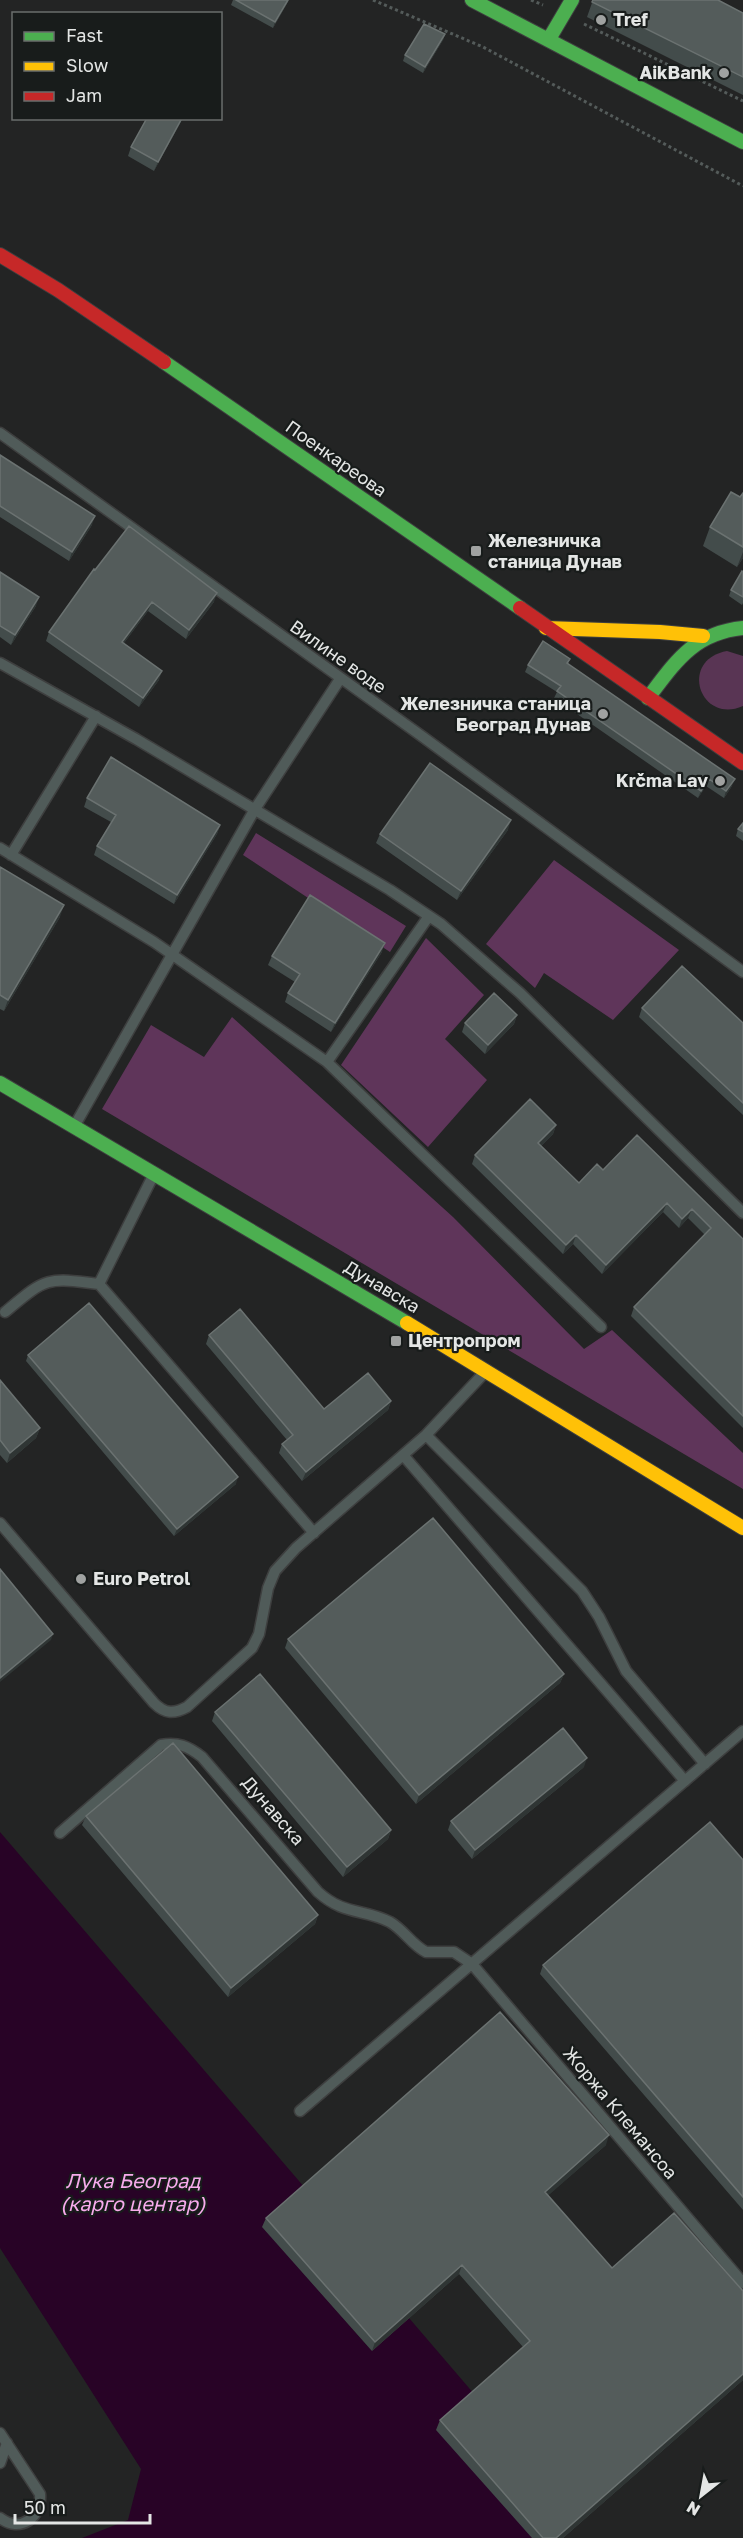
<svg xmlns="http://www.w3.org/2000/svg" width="743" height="2538" font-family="'Golos Text',sans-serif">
  <rect width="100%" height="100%" fill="#232424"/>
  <path fill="#593554" d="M727,651l16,5v50c-43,19 -65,-46 -16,-55z"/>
  <path fill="#5f355a" d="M256,833l150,93 -16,26 -147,-97z
    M554,860l125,90 -66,70 -69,-47 -9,15 -49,-44z
    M426,938l58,57 -39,44 42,41 -59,67 -87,-82z
    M232,1017l221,200 131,132 28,-19 131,123v36l-641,-380 49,-84 53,32z"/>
  <path fill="#280326" d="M0,1832l305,356 -42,39 108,123 38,-32 66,77 57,143h-450l46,-18 13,-51 -141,-221z"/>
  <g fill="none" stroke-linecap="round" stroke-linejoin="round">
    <g stroke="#3e3f3f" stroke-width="13">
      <path id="lane" d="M0,433l423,304 320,235
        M0,663l136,76 254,151 51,34 79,69 223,220
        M0,848l154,94 173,120 274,265
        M11,855l85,-139
        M327,1062l102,-146
        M75,1125l180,-316 85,-130
        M99,1284l215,249
        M99,1284l55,-110
        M5,1312c41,-34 40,-35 94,-28
        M426,1435l156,156 17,26 27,54 79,93
        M403,1455l282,326
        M0,1523l154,180c11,11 20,11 33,4l65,-59 7,-14 9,-46 7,-17 21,-23 130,-113 61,-65
        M60,1833l101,-88c17,-3 27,1 41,12l116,135c27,24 44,16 72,30 14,8 22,23 36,30h28l18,12 271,319
        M300,2111l443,-380
        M0,2433l40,61c2,24 -20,39 -40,24
        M0,2463l7,-20"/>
    </g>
    <g stroke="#3e3f3f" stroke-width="16">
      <path id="fast" d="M472,0l271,142
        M549,39l23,-39
        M164,362l356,246
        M648,698c28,-37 46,-65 95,-70
        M0,1083l407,240"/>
    </g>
    <g stroke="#3e3f3f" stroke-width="16">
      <path id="slow" d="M546,628l114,4 43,4
        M407,1323l336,205"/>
    </g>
    <g stroke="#3e3f3f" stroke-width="16">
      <path id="jam" d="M0,255l58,35 106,72
        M520,608l223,155"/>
    </g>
    <path stroke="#545b5a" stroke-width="3" stroke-dasharray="3 3" stroke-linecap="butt" d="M373,0l110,47 260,139
      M531,0l12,5
      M584,24l159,77"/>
    <use href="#lane" stroke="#505b59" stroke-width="10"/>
    <use href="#fast" stroke="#4caf50" stroke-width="14"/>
    <use href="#slow" stroke="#ffc107" stroke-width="14"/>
    <use href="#jam" stroke="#c62828" stroke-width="14"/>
  </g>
  <path fill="#434c4b" d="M233,0h56l-16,28 -42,-23z
    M593,0l150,13v82l-156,-78z
    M445,34l-2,6 -20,33 -20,-12 2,-6z
    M183,118l-29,53 -26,-15 3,-9z
    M0,455l92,70 -23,36 -69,-44z
    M743,493v65l-6,9 -34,-21 7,-19 30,-30z
    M95,570l119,32 -28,37 -38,-28 -24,32 35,37 -20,27 -93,-66 3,-9z
    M0,572l36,34 -25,39 -11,-8z
    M743,572v31l-1,2 -13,-9 2,-6z
    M570,659l-2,5 164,122 -8,12 -18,-12 -8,12 -144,-100 3,-6 -32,-20 3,-7z
    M87,798l133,27 -3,9 -43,70 -80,-49 3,-9 14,-24 -27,-15z
    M743,823v18l-7,-5 2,-7z
    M508,830l-51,70 -81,-57 4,-9z
    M0,867l60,50 -56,94 -4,-2z
    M382,952l-51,80 -46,-30 3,-9 7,-11 -27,-17 4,-9z
    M642,1008l101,15v92l-104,-98z
    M517,1015l-3,9 -29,30 -23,-22 3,-9z
    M556,1125l-3,9 -12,12 38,37 24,-13 34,-35 106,104v189l-112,-112 3,-9 71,-72 -17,-17 -9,10 -16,-16 -61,62 -29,-30 -10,10 -91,-90 3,-9z
    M209,1335l115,74 67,-8 -3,9 -86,71 -23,-28 3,-9 5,-4 -81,-96z
    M28,1355l208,129 -62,52 -148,-175z
    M0,1380l40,48 -4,10 -29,25 -7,-8z
    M288,1639l276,35 -4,9 -144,121 -131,-156z
    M215,1712l176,118 -3,9 -45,38 -131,-156z
    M584,1767l-112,92 -24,-29 3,-9z
    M86,1816l232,99 -3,9 -87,73 -146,-172z
    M743,1860v350l-203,-236 3,-9z
    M606,2145l-58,50 64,73 131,112 -180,158h-31l-96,-108 4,-10 83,-73 -64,-73 -87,77 -110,-124 4,-9z"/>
  <path fill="#2f3534" d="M288,0h1l-16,28 2,-6z
    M445,34l-2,6 -20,33 2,-6z
    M182,118h1l-29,53 4,-9z
    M95,516l-3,9 -23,36 3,-9z
    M743,552v6l-6,9z
    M217,593l-3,9 -28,37 3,-9z
    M39,597l-3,9 -25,39 4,-10z
    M152,602l-4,9 -30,40 4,-9z
    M162,671l-3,9 -20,27 4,-9z
    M709,779l-3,7 -8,12 3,-7z
    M735,779l-3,7 -8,12 2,-7z
    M511,820l-3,10 -51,70 4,-9z
    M220,825l-3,9 -43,70 3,-9z
    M64,905l-4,12 -56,94 4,-11z
    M385,943l-3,9 -51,80 4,-9z
    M517,1015l-3,9 -29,30 3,-9z
    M556,1125l-3,9 -18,18 3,-9z
    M667,1203l-4,9 -61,62 4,-9z
    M692,1209l-4,9 -9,10 3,-9z
    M576,1235l-3,9 -10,10 3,-9z
    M391,1401l-3,9 -86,71 4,-9z
    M40,1428l-4,10 -29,25 3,-10z
    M238,1477l-2,7 -62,52 3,-7z
    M53,1634l-2,6 -51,42v-4z
    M564,1674l-4,9 -144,121 3,-9z
    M587,1758l-3,9 -112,92 3,-9z
    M391,1830l-3,9 -45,38 4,-10z
    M318,1915l-3,9 -87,73 3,-9z
    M609,2135l-3,10 -64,56 3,-9z
    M462,2265l-3,9 -87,77 3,-9z
    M743,2374v6l-180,158h-7z"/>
  <path fill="#545c5b" stroke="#6b7271" stroke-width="1.5" d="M236,0h52l-13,22z
    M593,0h125l25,13v64l-151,-75z
    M424,24l21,10 -20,33 -20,-12z
    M147,118h35l-24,44 -27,-15z
    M0,455l95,61 -23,36 -72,-46z
    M731,492l9,5 3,-4v54l-33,-20z
    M129,526l88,67 -28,37 -37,-28 -30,40 40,29 -19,27 -94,-66 45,-63 1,1z
    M742,571l1,1v25l-12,-7z
    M0,572l39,25 -24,38 -15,-9z
    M543,641l27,18 -3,4 168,116 -9,12 -17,-12 -8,12 -144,-100 4,-5 -33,-21z
    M111,757l109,68 -43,70 -80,-49 19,-31 -29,-17z
    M430,763l81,57 -50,71 -81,-57z
    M743,823v9l-5,-3z
    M0,867l64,38 -56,95 -8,-5z
    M310,895l75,48 -50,80 -47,-30 12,-19 -28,-18z
    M682,966l61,57v80l-101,-95z
    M494,993l23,22 -29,30 -23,-22z
    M530,1099l26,26 -18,18 41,40 18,-19 6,6 34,-35 106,104v177l-109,-109 77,-79 -19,-19 -10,10 -15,-16 -61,62 -30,-30 -10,10 -91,-90z
    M89,1303l149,174 -61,52 -149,-174z
    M240,1309l84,100 44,-36 23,28 -85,71 -24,-28 11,-9 -84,-100z
    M0,1380l40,48 -30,25 -10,-13z
    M433,1518l131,156 -145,121 -131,-156z
    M0,1569l53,65 -53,44z
    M260,1674l131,156 -44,37 -132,-155z
    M563,1728l24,30 -112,92 -24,-29z
    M173,1743l145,172 -87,73 -145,-172z
    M710,1822l33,38v337l-200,-232z
    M500,2012l109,123 -64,57 67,76 62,-55 69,78v83l-187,164h-13l-103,-118 90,-79 -68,-76 -87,77 -109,-124z"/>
  <g fill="#a0a2a1" stroke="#181c1b" stroke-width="2">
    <circle cx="601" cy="20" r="6"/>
    <circle cx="724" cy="73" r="6"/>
    <rect x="470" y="545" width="12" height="12" rx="3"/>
    <circle cx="603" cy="714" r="6"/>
    <circle cx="720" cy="781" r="6"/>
    <rect x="390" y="1335" width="12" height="12" rx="3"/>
    <circle cx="81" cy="1579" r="6"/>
  </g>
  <g text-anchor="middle" stroke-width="4.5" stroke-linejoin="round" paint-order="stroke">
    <g font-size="18" font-weight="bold" fill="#e4e6e5" stroke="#181c1b" text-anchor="start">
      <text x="613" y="26">Tref</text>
      <text x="712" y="79" text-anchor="end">AikBank</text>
      <text x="488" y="547">Железничка<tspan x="488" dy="21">станица Дунав</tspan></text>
      <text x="591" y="710" text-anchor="end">Железничка станица<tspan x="591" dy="21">Београд Дунав</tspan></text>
      <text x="708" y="787" text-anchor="end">Krčma Lav</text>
      <text x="408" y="1347">Центропром</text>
      <text x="93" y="1585">Euro Petrol</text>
    </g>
    <g font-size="18" fill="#e4e6e5" stroke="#181c1b">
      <text transform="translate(336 459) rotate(35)" y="6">Поенкареова</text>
      <text transform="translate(338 657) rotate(35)" y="6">Вилине воде</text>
      <text transform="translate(382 1287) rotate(31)" y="6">Дунавска</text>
      <text transform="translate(273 1811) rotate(49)" y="6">Дунавска</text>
      <text transform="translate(620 2113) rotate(50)" y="6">Жоржа Клемансоа</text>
    </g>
    <g font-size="20" font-style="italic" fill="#f7abec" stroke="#181c1b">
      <text x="133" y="2188">Лука Београд<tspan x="133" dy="23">(карго центар)</tspan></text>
    </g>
  </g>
  <rect x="12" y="12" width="210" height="108" fill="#181c1b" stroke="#6a6d6c" stroke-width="1.5"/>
  <rect x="24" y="32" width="30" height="9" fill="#4caf50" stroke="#6a6d6c" stroke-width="1.5"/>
  <text x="66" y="42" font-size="18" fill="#e4e6e5">Fast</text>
  <rect x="24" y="62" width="30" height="9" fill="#ffc107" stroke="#6a6d6c" stroke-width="1.5"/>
  <text x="66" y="72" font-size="18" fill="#e4e6e5">Slow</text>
  <rect x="24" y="92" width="30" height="9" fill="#c62828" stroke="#6a6d6c" stroke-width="1.5"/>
  <text x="66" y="102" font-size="18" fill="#e4e6e5">Jam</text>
  <g transform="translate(701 2496) rotate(211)" stroke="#181c1b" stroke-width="4.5" paint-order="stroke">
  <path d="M0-4.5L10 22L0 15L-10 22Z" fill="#e4e6e5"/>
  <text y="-9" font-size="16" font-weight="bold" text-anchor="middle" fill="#e4e6e5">N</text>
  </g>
  <path d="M15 2514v9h135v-9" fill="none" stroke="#e4e6e5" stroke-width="3"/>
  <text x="24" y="2514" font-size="18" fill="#e4e6e5" stroke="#181c1b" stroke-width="4.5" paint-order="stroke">50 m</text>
</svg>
